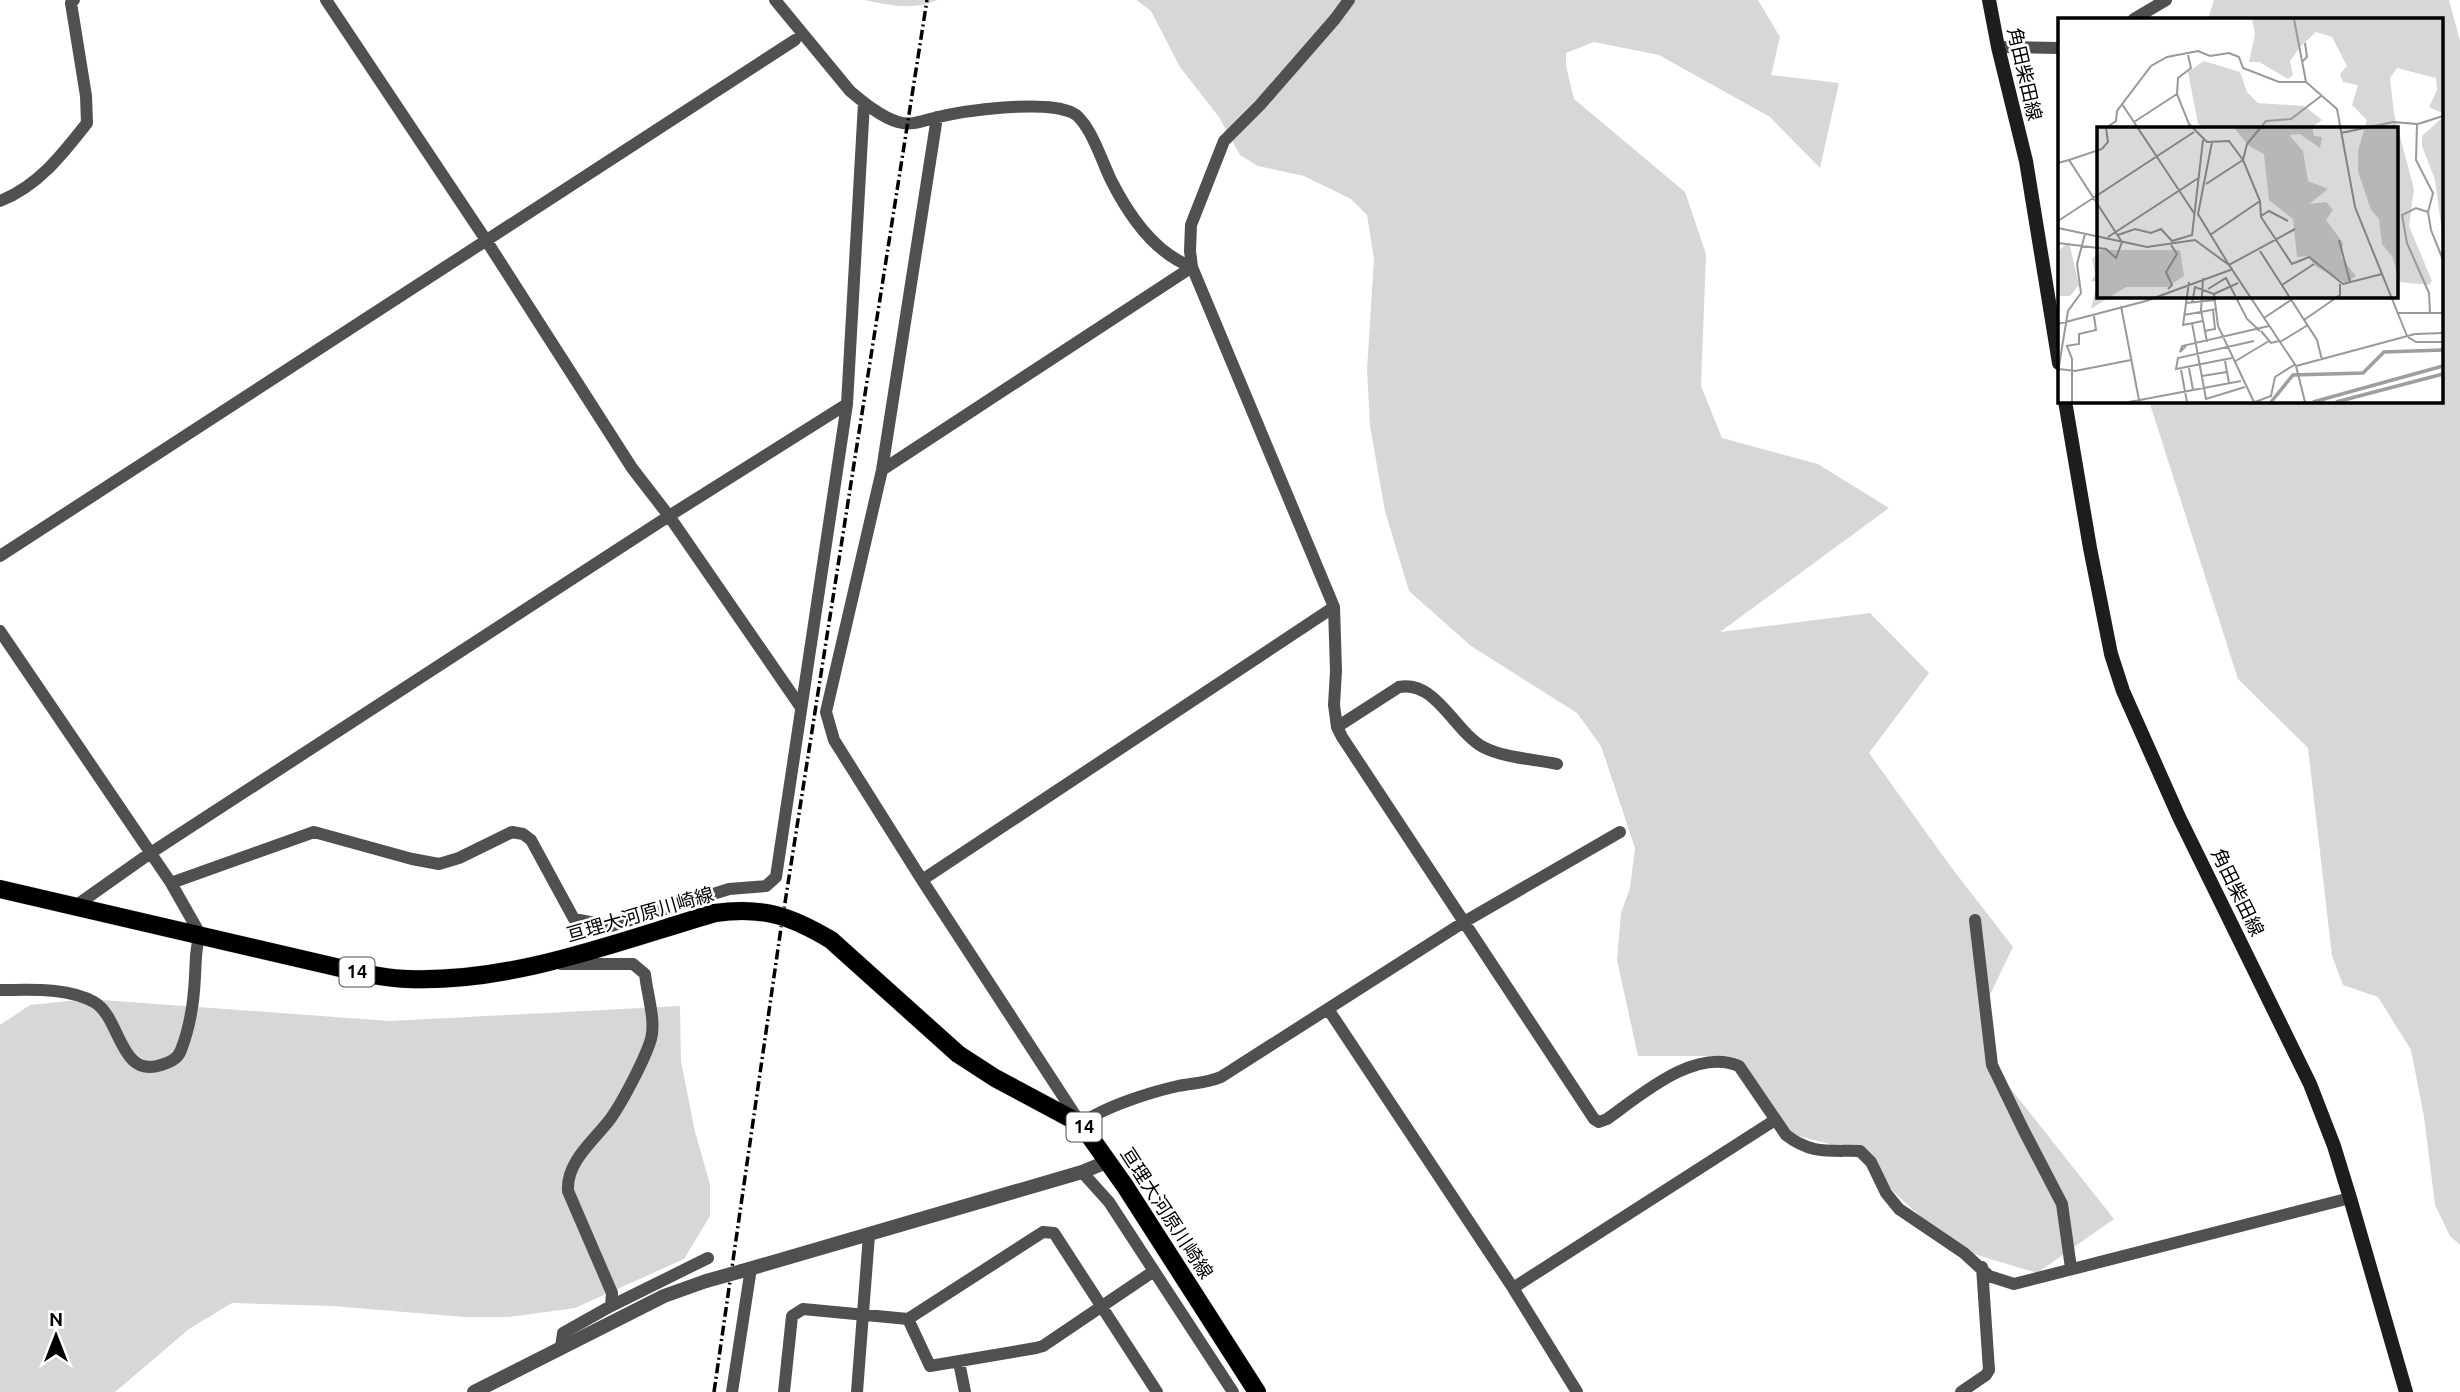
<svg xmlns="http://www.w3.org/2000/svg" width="2460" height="1392" font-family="Ubuntu,'Noto Sans JP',sans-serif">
  <rect width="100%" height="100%" fill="#fff"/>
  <path fill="#d7d7d7" d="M864,0h73c-24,11 -48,5 -73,0z
    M1136,0h622l22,37 -9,38 68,8 -19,85 -50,-51 -111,-62 -65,-13 -28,11v13l8,33 111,93 21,62 -5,132 21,52 96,26 71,44 -169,124 150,-19 59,60 -60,80 82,114 62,80 -31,64 10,54 122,154 -77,54 -83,-25 -106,-99 -68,-18 -53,-75h-89l-21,-96 4,-47 9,-25 5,-40 -34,-102 -24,-33 -106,-67 -62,-55 -24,-80 -15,-85 -3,-57 7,-110 -7,-44 -16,-16 -47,-23 -46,-10 -18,-11 -21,-38 -39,-50 -29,-56z
    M2214,0h235l11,41v1204l-10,-9 -15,-31 -11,-88 -13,-67 -33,-53 -35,-12 -11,-29 -24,-208 -70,-69 -89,-278h292v-382h-233z
    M88,999l302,22 290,-15 1,55 14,71 15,52v32l-26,43 -109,49 -66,9h-44l-132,-11 -101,-3 -43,26 -74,63h-115v-367l30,-20z"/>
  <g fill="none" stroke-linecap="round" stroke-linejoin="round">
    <g stroke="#dbdbdb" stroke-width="19">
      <path id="primary" d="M0,889l366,85c14,2 28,5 42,5 105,4 208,-37 307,-66
        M831,940l127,114 37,24 86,46 44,62 132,206"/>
    </g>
    <path stroke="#505050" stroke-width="12" d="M326,0l160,240 146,228 37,48 131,190
      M775,0l75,91c13,11 31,26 48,31 13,4 24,-1 36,-4 32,-8 109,-18 137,-6 18,7 31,50 40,68 17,34 43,73 81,87
      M1349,0l-14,19 -75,86 -36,36 -33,84 -1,26 2,16 142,340 2,64 -2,34 3,22 5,10 252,382 5,3 8,-3c34,-24 88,-72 132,-53l47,69c26,20 44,15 74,16l11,11 15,31 13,16 65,44 25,23 25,8 336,-86
      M2134,19l32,-19
      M1998,47l61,1
      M937,117l-55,353 -56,242 8,28 88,140 159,244c22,-17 70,-32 97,-38 15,-3 29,-3 43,-9l243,-155 156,-90
      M0,201c38,-15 62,-46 87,-78l-1,-27 -15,-93 3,-3
      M882,470l310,-203
      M0,556l795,-516
      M0,631l171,252 29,51c-5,15 -4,27 -5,42 -1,24 -5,51 -14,74 -3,9 -11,12 -20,15 -42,14 -40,-48 -67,-63 -27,-15 -64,-12 -94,-12
      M1337,727l62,-40c37,-7 55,44 84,60 21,11 51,12 74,17
      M922,880l412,-273
      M171,883l143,-51 98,27 27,5 20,-6 53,-26 11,2 8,6 43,79 37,7 118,-37 37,-3 10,-9 71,-473 17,-301
      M74,907l75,-53 520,-338 178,-112
      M1975,920l17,145 32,66 38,73 9,64
      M1328,1009l185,279 64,104
      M1082,1172l27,30 124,190
      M1513,1288l262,-168
      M611,1306l97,-48
      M908,1319l22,47 106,-18 7,-2 111,-75
      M561,1347l2,-14 48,-27 1,-13 -44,-102c-2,-30 27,-51 43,-73 12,-17 34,-59 40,-79 5,-19 -4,-45 -6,-65l-12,-10h-72
      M959,1362l6,30
      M732,1392l19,-124
      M784,1392l8,-76 11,-7 105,10 135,-87 11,1 103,159
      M857,1392l12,-157
      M1961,1392l25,-17 3,-5 -7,-103"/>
    <path stroke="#505050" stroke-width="14" d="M742,1271l340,-99 27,-11
      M474,1392l190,-96 42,-15"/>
    <path stroke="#1d1d1d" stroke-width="14" d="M1989,0l9,47 28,114 33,202
      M2065,401l25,147 21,106 12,37 56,126 131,267 24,62 16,52 56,194"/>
    <use href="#primary" stroke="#000" stroke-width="18"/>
    <path stroke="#000" stroke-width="3.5" stroke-dasharray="10 3.5 2 3.5" stroke-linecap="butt" d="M714,1392l67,-464 146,-928"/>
    <g stroke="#dbdbdb" stroke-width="19" stroke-linecap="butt">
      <path id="primary-bridge" d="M715,913c47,-7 76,3 116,27"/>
    </g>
    <path stroke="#505050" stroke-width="14" d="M706,1281l36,-10"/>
    <use href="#primary-bridge" stroke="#000" stroke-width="18"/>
  </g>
  <g text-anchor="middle" stroke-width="5" stroke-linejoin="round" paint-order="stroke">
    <g fill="#fff" stroke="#4c4c4c" stroke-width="2">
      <rect x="339.5" y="957.5" width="35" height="29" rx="5"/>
      <rect x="1066.5" y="1112.5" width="35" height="29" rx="5"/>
    </g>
    <g font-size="18" font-weight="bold" fill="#000">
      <text x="357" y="978">14</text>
      <text x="1084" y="1133">14</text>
    </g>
    <g font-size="19" fill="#000" stroke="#fff">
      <text transform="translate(2025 74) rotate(77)" y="7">角田柴田線</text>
      <text transform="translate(2238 892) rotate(64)" y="7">角田柴田線</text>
      <text transform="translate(640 914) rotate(-16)" y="7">亘理大河原川崎線</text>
      <text transform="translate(1167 1213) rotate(57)" y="7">亘理大河原川崎線</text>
    </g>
  </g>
  <g transform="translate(2058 18)">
    <rect width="385" height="385" fill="#fff"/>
    <path d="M194,1h191v220l-8,-59 -13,-34v-10l20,-18v-5l-13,-6 8,-17 -1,-12 -39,-10 -7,10 4,36 20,75 -5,37 23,55 -3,4 -29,-3 -8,-26 -10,-12 -3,-25 -8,-9 -13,-39v-20l9,-31 -15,-15 6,-20 -15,-3 -3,-8 7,-8 -15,-29 -16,-5 -15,14 -11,15 3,14 -5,4 -29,-17h-10l6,-28zM146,43l36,11 7,20 11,11 46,3 18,14 -10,7 2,9 8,1 -2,11 -20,-14 -11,1 14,16 5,30 20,8 -19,15 17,-2 7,8 -7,10 17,23 -2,14 15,19 -10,7 -31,-17 -7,-10 -11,1 -4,-38 -24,-19 -5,-46 -15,-8 -17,-21 -26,3 -8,-4 -10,-52zM11,224l10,43 -9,11h-12v-45zM43,232h79l4,26 -17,11h-41l-35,22 6,-27 -6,-1 4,-6 -3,-16z" fill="#d7d7d7"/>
    <path fill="none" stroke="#9e9e9e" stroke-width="3.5" d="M213,384l22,-27 70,-2 21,-21 59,-2M255,384l130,-36M278,384l107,-28"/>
    <path fill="none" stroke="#999" stroke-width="2" d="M236,1l12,63 31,27 18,98 52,129M130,37l3,13 -13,10 -1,16 12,30 18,18 22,-1 14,19 17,41 1,16 31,47 17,-7 34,27 39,-10M244,44l5,-5 -2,-14M64,86l72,109M76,104l43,-28M360,106l25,-8M283,115l52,-11 24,2 -1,36 17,33 -5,19 3,18 12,30M154,124l-14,72 31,51 66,-36M11,142l33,-11 6,-7 -2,-14 10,-7 1,-10 34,-45 16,-9 31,-6 12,5 19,-3 10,4 4,11 36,14h27M0,145l11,-3 53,82 -6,16 -10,-9 -48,-6M148,166l37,-24 4,-16 19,-23 25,-2 30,-23M370,194l-12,-4 -14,7 5,28 22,50 1,20M203,198l8,-5 19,10M0,203l136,-89M0,210l89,19 48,-7 34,25 67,101 119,-32 28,-1M60,217l17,-6 16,4 10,-4 11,12 20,-6 11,-95M152,217l50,-34M50,219l92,-60M281,222l11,42M202,233l57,89 5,20M145,260l-2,32 6,32M131,264l-6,43 20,-4M224,267l32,-21M110,271l4,-4 -6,-13 11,-18 -6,-9M150,271l18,-11 21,41 13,12M156,276l24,-11M128,285l30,-3M134,285l3,-16 19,7 4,32 36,76M63,288l18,94M340,295h45M126,297l33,-6M206,300l27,-18M246,302l36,-25v-11M134,305l14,76 39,-12M0,306l88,-23 87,-32M147,313l10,-2 -2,-19M203,313l10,12 8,-2M350,319l8,5h27M222,324l28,-17M8,328l13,-2v-10l17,-4 -2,-14M9,328l5,13v43M128,328l-6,6 2,-6 87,-20M174,340l-56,11 2,-11 76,-17M167,343l4,22M176,344l35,-21M238,348l9,36M131,350l4,22M1,351l16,2 56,-11M123,352l6,32M0,354l10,-61 13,-18 -4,-29 8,-30M144,358l25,-4M71,384l112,-21M197,384l16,-6 4,-19 19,-12"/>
    <path fill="#000" fill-opacity="0.15" stroke="#000" stroke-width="3.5" d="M39,109h301v171h-301z"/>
    <rect width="385" height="385" fill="none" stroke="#000" stroke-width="3.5"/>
  </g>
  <g transform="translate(56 1336)" stroke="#ffffff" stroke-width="5" paint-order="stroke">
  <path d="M0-5L12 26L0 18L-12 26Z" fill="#000000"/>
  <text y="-10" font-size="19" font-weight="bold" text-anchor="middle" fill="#000000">N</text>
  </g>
</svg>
